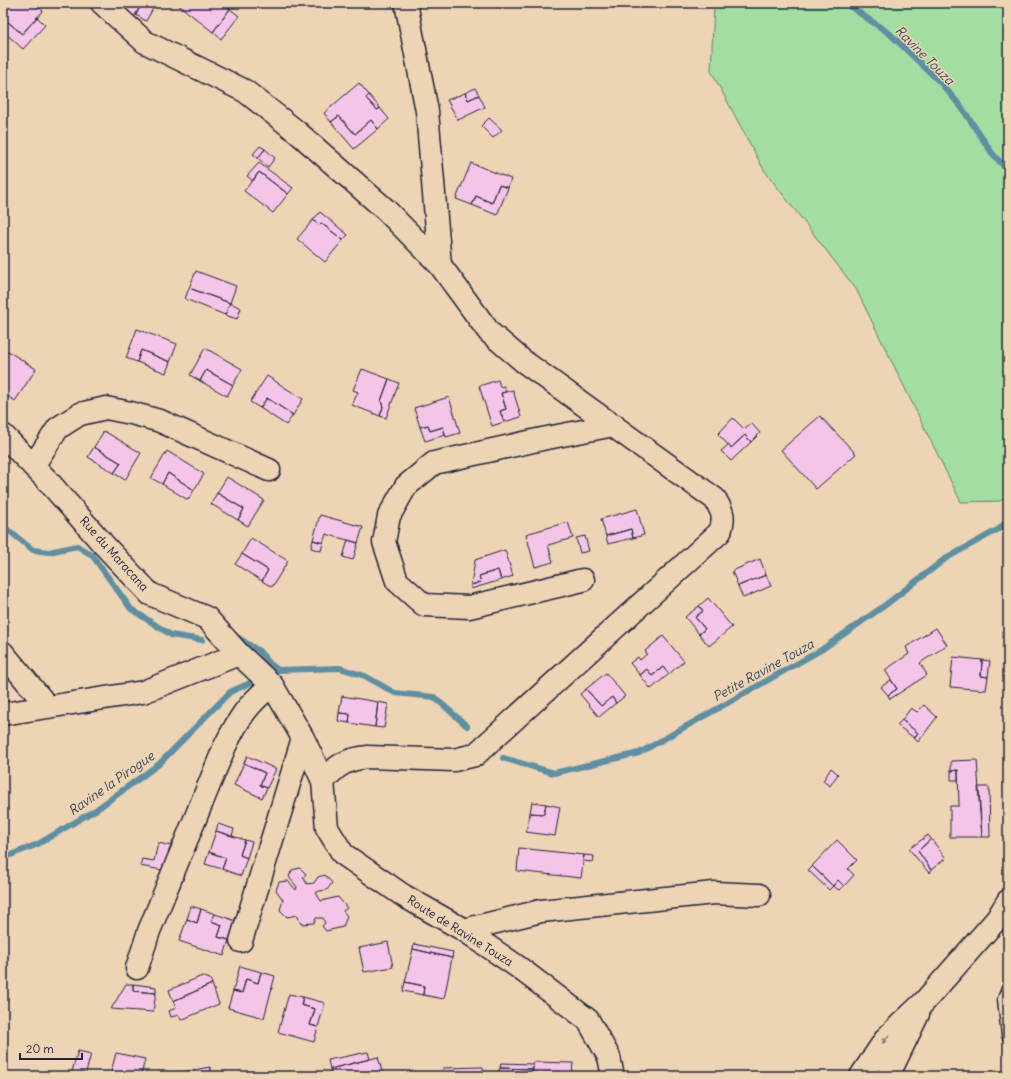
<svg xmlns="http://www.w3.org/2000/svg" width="1011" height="1079" font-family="Delius,sans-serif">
  <rect width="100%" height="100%" fill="#edd4b4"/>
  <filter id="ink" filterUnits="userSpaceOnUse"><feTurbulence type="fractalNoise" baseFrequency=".025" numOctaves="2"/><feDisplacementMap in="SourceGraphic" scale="8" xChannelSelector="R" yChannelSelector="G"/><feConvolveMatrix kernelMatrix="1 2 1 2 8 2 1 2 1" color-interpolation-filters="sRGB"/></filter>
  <g filter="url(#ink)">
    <path fill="#a4dda2" stroke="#63806e" d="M714,3h294v493l-8,5 -39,1 -105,-213 -92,-119 -53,-99z"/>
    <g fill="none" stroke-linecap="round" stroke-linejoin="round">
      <path stroke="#5f8fa2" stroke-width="6" d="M845,3l45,31 50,48 22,26 30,45 16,18
        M3,526l30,24 16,2 28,-6 15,9 39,54 40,26 31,5
        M237,637l22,14 11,13 8,6 62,-2 25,8 30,17 39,4 33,29
        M267,675l11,-5
        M503,758l51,15 85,-20 182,-103 63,-44 61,-47 54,-30 9,-9
        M3,858l35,-14 59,-35 62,-45 71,-72 29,-13"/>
    </g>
    <path fill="#f5c5e7" stroke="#22223b" d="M9,3h25l9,8 -21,23 -14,-12 -5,5v-17z
      M117,3h25l-9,16z
      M142,3h14l-10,18 -10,-6z
      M176,3h46l8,6 -17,23z
      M230,9l9,7 -18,23 -8,-7z
      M37,17l8,8 -22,24 -20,-18v-4l5,-5 14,12z
      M359,83l10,12 -3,3 11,12 3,-2 9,11 -11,10 -7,-9 -16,14 -16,-18 -8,6 -7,-9z
      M475,88l4,7 -11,5 -3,-7z
      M465,93l3,7 11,-5 6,12 -27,13 -11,-20z
      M369,95l11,13 -3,2 -11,-12z
      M339,116l16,18 16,-14 7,9 -24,20 -23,-27z
      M489,118l13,12 -9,8 -12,-12z
      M260,146l5,3 -7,9 -5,-4z
      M265,149l10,9 -7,9 -10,-9z
      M259,163l34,25 -5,6 -29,-22 -6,9 -6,-5z
      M471,163l40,16 -3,9 -9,-3 -7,18 -16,-7 -4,9 -16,-6z
      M259,172l29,22 -15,19 -29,-22z
      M499,185l9,3 -11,27 -25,-10 4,-9 16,7z
      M320,212l28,23 -5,5 -22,-17 -2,2 -6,-5z
      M313,220l6,5 2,-2 22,17 -18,22 -28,-23z
      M196,271l40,15 -6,17 -41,-15z
      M189,288l41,15 -5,12 -40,-16z
      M230,303l11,5 -4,11 -12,-4z
      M137,329l40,15 -7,18 -29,-12 -4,12 -11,-4z
      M3,348l33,21 -21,32 -12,-8z
      M205,348l37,21 -9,16 -27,-15 -6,11 -10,-6z
      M141,350l29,12 -4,11 -29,-11z
      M362,369l27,10 -8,22 2,6 -3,9 -28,-11 6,-13 -5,-2z
      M206,370l27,15 -6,11 -27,-15z
      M267,376l36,23 -10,16 -26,-17 -7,10 -10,-6z
      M389,379l10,4 -13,35 -6,-2 3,-9 -2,-6z
      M498,380l2,7 4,-1 2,6 -5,1 5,16 -6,2 4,11 -12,4 -13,-40z
      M513,390l8,27 -17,5 -4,-11 6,-2 -5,-16z
      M449,397l11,36 -14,4 -3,-10 -13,4 -2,-6 -8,2 -6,-19z
      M267,398l26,17 -7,10 -26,-17z
      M820,416l36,38 -40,35 -35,-39z
      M733,418l11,11 7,-6 9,10 -9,9 -6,-7 -14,13 -13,-14z
      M428,425l2,6 13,-4 2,8 -20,6 -5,-14z
      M104,431l37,22 -16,27 -11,-7 7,-10 -27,-16z
      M745,435l6,7 -20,19 -10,-10 7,-6 3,3z
      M94,447l27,16 -7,10 -26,-16z
      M167,451l37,23 -10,16 -26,-17 -6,11 -11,-6z
      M168,473l26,17 -6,10 -26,-16z
      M227,477l37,23 -16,26 -10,-6 6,-11 -27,-16z
      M217,493l27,16 -6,11 -27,-16z
      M637,509l7,26 -11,3 -2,-9 -25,7 -5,-17z
      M320,515l43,12 -5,16 -32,-9 -3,9 -10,-3z
      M568,522l5,16 -25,7 5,17 -18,5 -9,-33z
      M631,529l2,9 -25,6 -2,-8z
      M585,536l4,15 -9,2 -4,-15z
      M251,538l37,23 -16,26 -10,-6 6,-11 -26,-16z
      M313,540l10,3 -2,8 -10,-3z
      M348,540l10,3 -5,17 -10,-3z
      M505,550l8,26 -12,4 -3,-10 -19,6 2,6 -10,3 4,-25z
      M242,554l26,16 -6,11 -27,-17z
      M760,559l6,16 -28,11 -6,-15z
      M498,570l3,10 -30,9v-4l10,-3 -2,-6z
      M766,575l5,11 -28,12 -5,-12z
      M708,598l24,29 -23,19 -10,-12 6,-5 -10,-12 8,-6 -4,-5z
      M699,606l4,5 -8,6 10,12 -6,5 -14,-17z
      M936,628l11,17 -27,18 7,12 -37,24 -2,-4 9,-6 -12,-19 24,-16 -3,-7z
      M663,636l21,25 -15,13 -6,-7 -11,9 -5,-7 -7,6 -10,-12 8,-6 2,3 7,-6 -2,-3z
      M953,657l29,3 -1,16 7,1 -2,13 -36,-3z
      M982,660l8,1 -2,16 -7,-1z
      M663,667l6,7 -18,15 -11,-14 7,-6 5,7z
      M606,673l19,23 -9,7 -4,-6 -11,9 -15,-17z
      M891,680l6,9 -9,6 -7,-8z
      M586,689l15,17 11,-9 4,6 -17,14 -19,-23z
      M342,696l36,6 -3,25 -26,-4 1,-9 -11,-1z
      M378,702l10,2 -4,24 -9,-1z
      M924,705l13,12 -19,25 -4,-4 4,-5 -16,-13 9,-12 6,4z
      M339,713l11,1 -1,9 -11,-2z
      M902,720l16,13 -4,5 -17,-13z
      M247,756l29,13 -9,19 -7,-3 5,-12 -21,-10z
      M977,760l5,77h-32v-31h9l-1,-36 -7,1v-10z
      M244,763l21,10 -5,12 7,3 -5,10 -28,-13z
      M831,768l7,6 -8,12 -7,-5z
      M958,770v10h-7v-9z
      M978,787h11l1,50h-8z
      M532,802l14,2 -2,10 -14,-1z
      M546,804l14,3 -5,29 -29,-4 4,-19 14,1z
      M218,824l16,5 -2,7 -16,-5z
      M216,831l29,9 -5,15 7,3 -6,18 -19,-7 4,-11 -17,-6z
      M928,835l3,4 -13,12 13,19 -2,3 -20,-24z
      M931,839l15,19 -15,12 -13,-19z
      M245,840l7,2 -5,16 -7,-3z
      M837,840l20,20 -9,9 6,6 -10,11 -6,-6 -5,6 -21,-20z
      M158,843l14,3 -5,25 -27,-5 2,-7 12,2z
      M519,848l65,7 -3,23 -64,-7z
      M209,852l17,6 -4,11 -17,-5z
      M584,855l10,1 -1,6 -10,-1z
      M812,866l21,20 -4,4 -21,-20z
      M300,868l6,6 -3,3 4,7 7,-1 4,-6 7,-2 7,8 -5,7 -8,1 -3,2 5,8 17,-4 9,11 -4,3 4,5 -4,11 -17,4 -4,-5 3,-3 -2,-5h-7l-2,5 -13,1 -4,-9 -10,2 -7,-7 3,-10 -7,-10 3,-8 9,-1 8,9 1,-3 -8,-10 3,-7z
      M838,880l6,6 -5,4 -6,-4z
      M191,906l10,3 -4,14 -10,-4z
      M201,909l14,5 -4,7 11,4 -4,12 11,3 -5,16 -45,-15 8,-22 10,4z
      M215,914l21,7 -7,19 -11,-3 4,-12 -11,-4z
      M388,942l5,25 -29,5 -5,-24z
      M414,944l39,8 -1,6 -39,-9z
      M413,949l39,9 -8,41 -21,-4 1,-9 -19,-4z
      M240,966l21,6 -3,11 -12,-4 -4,14 -9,-2z
      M261,972l14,4 -11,42 -36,-10 5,-17 9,2 4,-14 12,4z
      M202,976l8,3 2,5 -39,17 -4,-11z
      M405,982l19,4 -1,9 -20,-4z
      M126,984h7v7l23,2 -3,19 -42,-3z
      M133,984l23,3v6l-23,-2z
      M212,984l7,20 -38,16 -2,-5 -8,2 -2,-6 7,-3 -3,-7z
      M289,994l14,3 -2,8 14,4 -5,16 8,2 -4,15 -36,-10z
      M303,997l22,6 -7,24 -8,-2 5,-16 -14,-4z
      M78,1051l13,3 -6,22 -14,-1z
      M368,1052l2,7 -40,10 -2,-9z
      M116,1053l29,6 -4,17h-31z
      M378,1057l5,18 -51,1 -2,-7z
      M533,1062l40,1 -1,10h-39z
      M501,1063l32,1 -1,5 -32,-1z
      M210,1067l2,9h-35v-3z
      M483,1067l1,9h-40l-1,-8z
      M500,1068l32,1v7h-34z
      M533,1073h39v3h-40z"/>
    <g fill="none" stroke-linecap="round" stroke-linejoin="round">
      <g stroke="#22223b" stroke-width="15">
        <path id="service" d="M1008,989l-4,10 4,36"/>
      </g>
      <g stroke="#22223b" stroke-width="25">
        <path id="minor" d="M102,3l43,39 100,49 51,40 90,79 54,55 49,67 34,29 192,138c8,14 10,17 5,33l-245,223 -21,5 -86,-3c-21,2 -31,8 -45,24
          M406,3l21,108 13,154
          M3,435l45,46 56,64 46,49 57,24 32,36
          M33,466l25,-38 22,-14 26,-6 25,5 29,8 109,49
          M583,580l-114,27 -45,-2 -27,-24 -13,-39 5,-26 17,-30 28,-23 108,-24 72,-14
          M3,653l45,54
          M3,714l140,-22 96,-38 33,31 31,53 20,43 4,47 16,26 61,42 60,34 54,37 70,53 21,37 4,19
          M464,930l77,-19 173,-18 45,2
          M241,941l62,-203
          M137,968l12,-37 76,-185c14,-28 22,-41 47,-61"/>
      </g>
      <g stroke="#22223b" stroke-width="25">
        <path id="secondary" d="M861,1076l26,-39 37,-35 73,-83 11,-18
          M888,1076l30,-62"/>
      </g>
      <use href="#service" stroke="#edd4b4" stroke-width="12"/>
      <use href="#minor" stroke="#edd4b4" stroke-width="22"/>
      <use href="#secondary" stroke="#edd4b4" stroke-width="22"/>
    </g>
    <defs><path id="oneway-solid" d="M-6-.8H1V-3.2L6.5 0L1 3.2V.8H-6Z"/></defs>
    <use fill="#887b78" href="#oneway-solid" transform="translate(886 1039) rotate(128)"/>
  </g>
  <g text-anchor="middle" stroke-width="3" stroke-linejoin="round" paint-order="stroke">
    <g font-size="12" fill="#22223b" stroke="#edd4b4">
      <text transform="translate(114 554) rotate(48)" y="4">Rue du Maracana</text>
      <text transform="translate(460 931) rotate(32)" y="4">Route de Ravine Touza</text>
    </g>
    <g font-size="13" font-style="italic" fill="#36465d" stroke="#edd4b4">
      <text transform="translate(925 55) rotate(45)" y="5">Ravine Touza</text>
      <text transform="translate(763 670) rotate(-29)" y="5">Petite Ravine Touza</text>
      <text transform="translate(111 783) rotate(-35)" y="5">Ravine la Pirogue</text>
    </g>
  </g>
  <rect width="1011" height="1079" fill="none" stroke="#edd4b4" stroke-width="16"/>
  <rect x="8" y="8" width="995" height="1063" fill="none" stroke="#22223b" stroke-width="1.5" filter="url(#ink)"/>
  <path d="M20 1053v6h62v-6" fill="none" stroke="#22223b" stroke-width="2"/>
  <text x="26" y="1053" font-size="12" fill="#22223b" stroke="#edd4b4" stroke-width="3" paint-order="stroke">20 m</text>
</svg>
